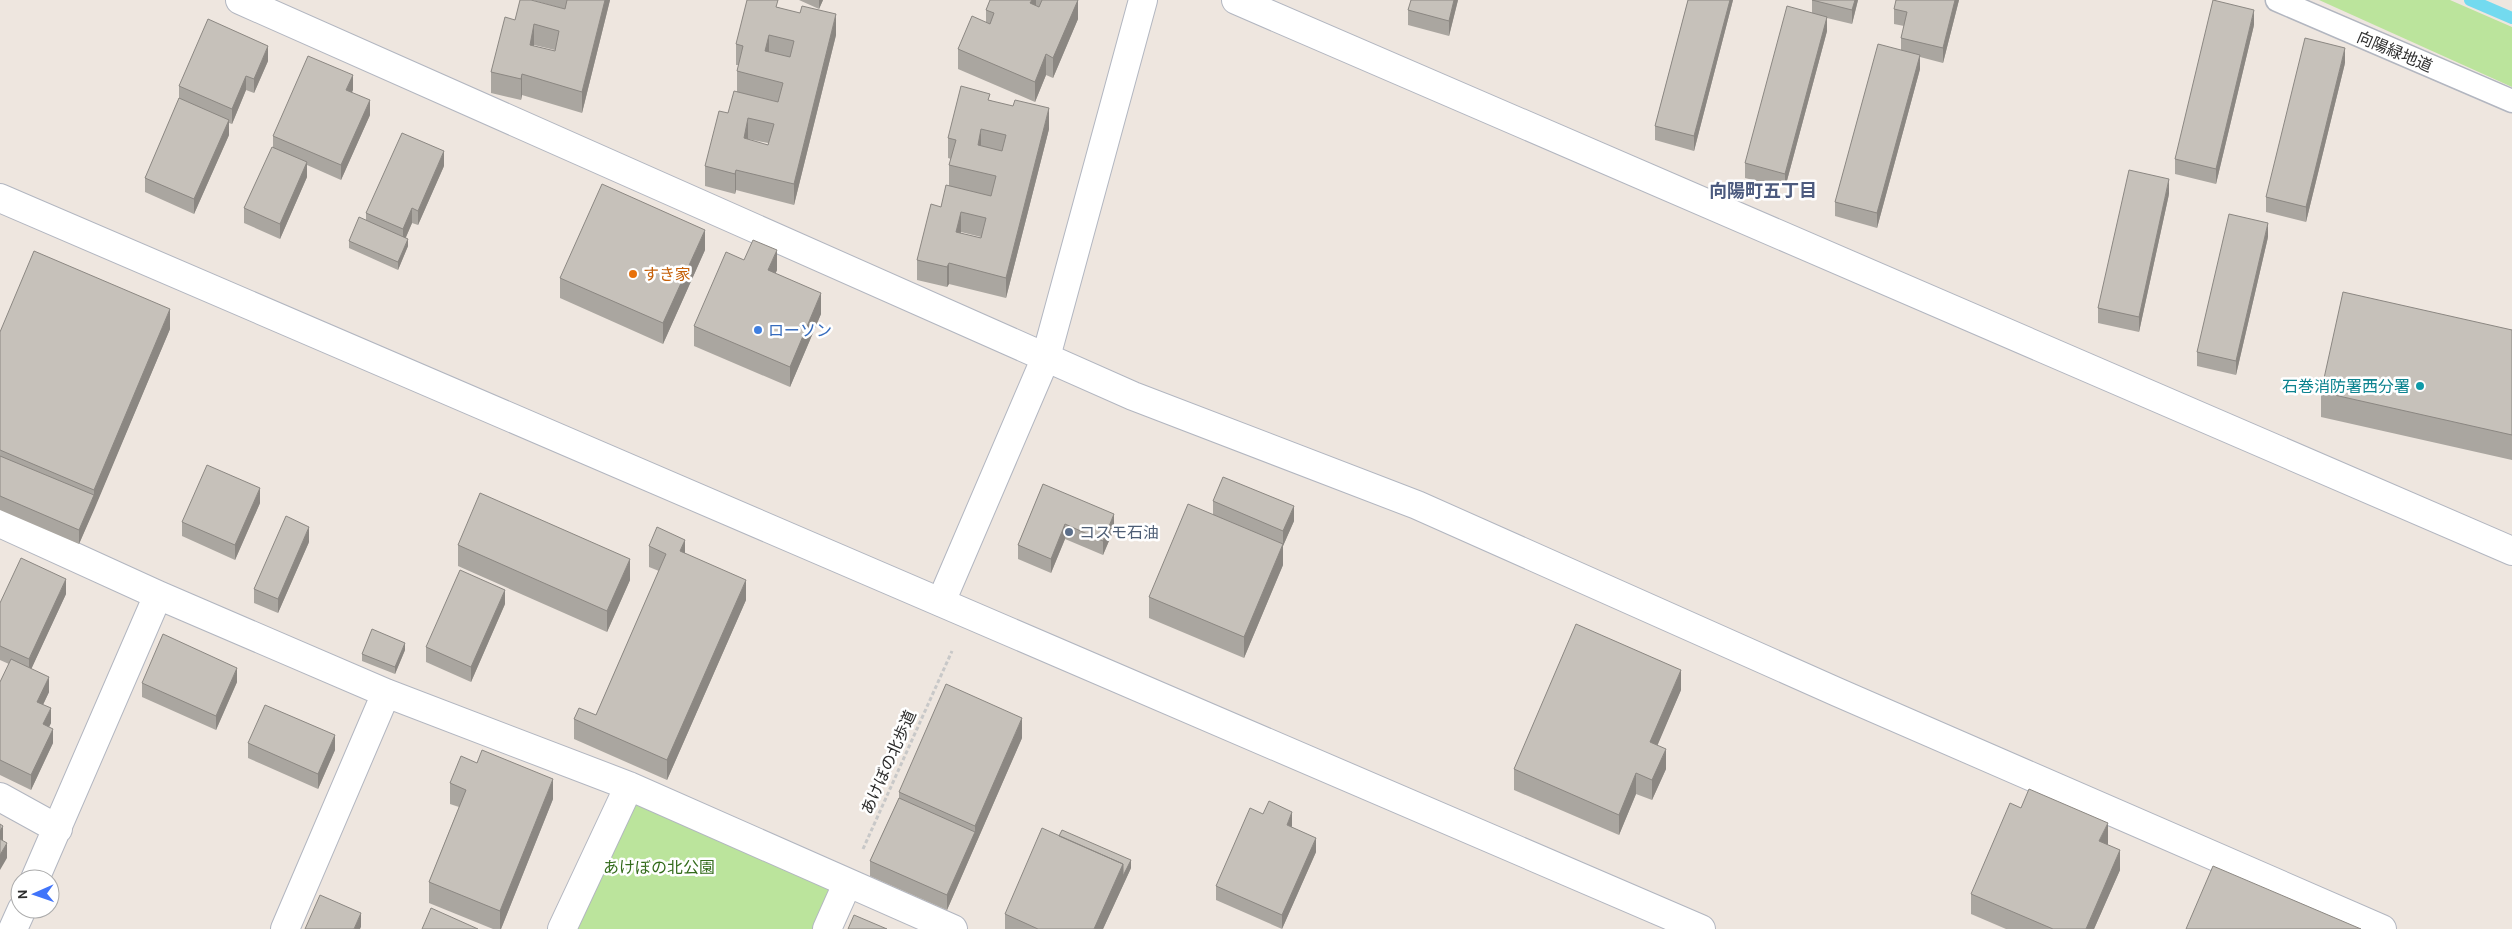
<svg xmlns="http://www.w3.org/2000/svg" width="2512" height="929" font-family="Karla,'Noto Sans JP',sans-serif">
  <rect width="100%" height="100%" fill="#eee6df"/>
  <path fill="#bbe49c" d="M2319,0h131l62,27v60z
    M629,786l218,98 -20,45h-265z"/>
  <g fill="none" stroke-linecap="round" stroke-linejoin="round">
    <path stroke="#73daef" stroke-width="12" d="M2470,0l42,18"/>
    <g stroke="#b2b6c0" stroke-width="25">
      <path id="lane" d="M2277,0l235,101"/>
    </g>
    <g stroke="#b2b6c0" stroke-width="30">
      <path id="street" d="M240,0l893,396 284,109 420,187 545,237
        M1236,0l1276,551
        M0,523l158,72 228,98 243,93 324,143
        M941,602l105,-245 97,-357
        M0,797l58,32
        M35,879l123,-284
        M13,929l9,-20
        M285,929l101,-236
        M562,929l67,-143
        M827,929l20,-45"/>
    </g>
    <g stroke="#b2b6c0" stroke-width="30">
      <path id="secondary" d="M0,198l1701,731"/>
    </g>
    <path stroke="#c8c8c8" stroke-width="3" stroke-dasharray="4 2.5" stroke-linecap="butt" d="M863,849l89,-198"/>
    <use href="#lane" stroke="#fff" stroke-width="22"/>
    <use href="#street" stroke="#fff" stroke-width="28"/>
    <use href="#secondary" stroke="#fff" stroke-width="28"/>
  </g>
  <path fill="#aaa6a0" fill-rule="evenodd" d="M532,0h78l-28,113 -60,-18 -1,5 -30,-7v-21l24,-52 50,-11zM534,45l21,5v1l-21,-5z
    M799,0h24l-4,9z
    M990,0h88v19l-25,59 -7,-3 -11,27 -77,-33v-20l28,-26v-13z
    M1458,0l-9,36 -41,-11v-15z
    M1688,0h45l-39,151 -39,-11v-14z
    M1812,0h46l-6,24 -25,-6v13l-42,157 -40,-10v-15l67,-150z
    M1959,0l-16,63 -23,-6v12l-43,159 -42,-12v-14l66,-152v-12l3,-12 -10,-2v-15z
    M778,7l58,28 -42,170 -58,-15 -1,4 -30,-8v-20l23,-53 50,-11 -41,-10v-21l2,-6h-3v-21zM748,140v-1l20,4v2z
    M2254,25l-38,159 -41,-10v-15z
    M268,61l-14,32 -8,-3 -14,34 -3,-1v12l-35,79 -49,-22v-14l34,-79v-13z
    M2345,63l-39,159 -40,-10v-15z
    M353,90l-1,2 18,23 -29,65 -34,-15v12l-27,62 -36,-16v-15l29,-61v-11z
    M990,100l59,29 -43,169 -57,-14 -2,3 -30,-7v-20l24,-53 8,-22v-20l2,-6 -3,-1v-20zM961,232l20,5v1l-21,-5z
    M444,166l-26,59 -6,-2 -6,14 2,9 -10,24 -49,-22v-7l17,-21v-7z
    M2169,194l-30,138 -41,-9v-15z
    M2268,237l-32,138 -39,-9v-14z
    M705,250l-42,94 -103,-46v-20z
    M744,260l33,10 -2,4 46,40 -31,73 -96,-41v-20z
    M170,329l-91,215 -79,-34v-178z
    M2512,330v130l-191,-43v-25z
    M1043,484l71,45 -11,26 -38,-16 -14,34 -33,-14v-14z
    M1213,501l81,20 -11,25v19l-39,93 -95,-40v-21l64,-82z
    M260,503l-25,57 -53,-24v-14z
    M309,542l-31,71 -24,-10v-14z
    M458,545l172,35 -23,52 -149,-66z
    M649,546l36,7 61,47 -79,180 -93,-41v-20l22,-4 63,-144 -10,-4z
    M66,594l-35,75 18,23 -6,13 8,18 -2,4 4,16 -22,47 -31,-15v-93l9,-18 -9,-4v-57z
    M505,604l-34,78 -45,-20v-15z
    M405,650l-10,24 -33,-13v-7z
    M237,682l-21,48 -74,-33v-14z
    M1681,690l-24,55 9,24 -14,31 -16,-6 -17,41 -105,-45v-21z
    M1022,738l-75,172 -77,-34v-15l29,-63v-6z
    M248,743l87,7 -17,39 -70,-31z
    M477,763l76,36 -52,130h-8l-64,-26v-21l30,-75 -9,-3v-21z
    M1292,827l24,25 -34,77 -66,-29v-14z
    M2108,844l-1,1 13,25 -26,59h-88l-35,-15v-20z
    M1131,868l-28,61h-98v-15z"/>
  <path fill="#8b8782" d="M605,0h5l-28,113v-21z
    M819,0h4l-4,9z
    M1032,0h4v9l-6,-6z
    M1071,0h7v19l-25,59v-20z
    M1454,0h4l-9,36v-15z
    M1730,0h3l-39,151v-15z
    M1855,0h3l-6,24v-14z
    M1955,0h4l-16,63v-15z
    M2254,10v15l-38,159v-15z
    M836,14v21l-42,170v-21z
    M1827,17v14l-42,157v-14z
    M534,24v21l-4,20v-20z
    M769,35v21l-4,-5z
    M268,46v15l-14,32v-14z
    M2345,48v15l-39,159v-15z
    M1046,54v21l-11,27v-20z
    M1920,55v14l-43,159v-15z
    M522,74v21l-1,5v-21z
    M353,75v15l-7,14v-14z
    M246,76v14l-14,34v-15z
    M370,100v15l-29,65v-15z
    M1049,108v21l-43,169v-20z
    M748,118v21l-4,20v-21z
    M229,120v15l-35,79v-15z
    M981,129v20l-3,-4z
    M444,151v15l-26,59v-14z
    M307,162v15l-27,62v-15z
    M736,170v20l-1,4v-20z
    M2169,179v15l-30,138v-15z
    M412,208v15l-9,21v-15z
    M961,212v20l-5,21v-21z
    M2268,223v14l-32,138v-14z
    M705,230v20l-42,94v-21z
    M408,239v7l-10,24v-8z
    M777,250v20l-9,21v-21z
    M949,263v21l-2,3v-20z
    M821,293v21l-31,73v-20z
    M170,309v20l-76,181v-20z
    M260,488v15l-25,57v-15z
    M94,495v15l-15,34v-14z
    M1294,506v15l-11,25v-15z
    M1114,514v15l-11,26v-14z
    M1065,524v15l-14,34v-14z
    M309,527v15l-31,71v-14z
    M685,540v20l-5,-9z
    M1283,544v21l-39,93v-21z
    M630,559v21l-23,52v-21z
    M66,579v15l-37,80v-15z
    M746,580v20l-79,180v-20z
    M505,590v14l-34,78v-15z
    M405,643v7l-10,24v-7z
    M237,668v14l-21,48v-14z
    M1681,670v20l-31,73v-21z
    M49,677v15l-12,25v-15z
    M51,708v15l-8,16v-15z
    M1022,718v20l-75,172v-15l28,-63v-6z
    M53,729v14l-22,47v-15z
    M335,735v15l-17,39v-15z
    M1666,749v20l-14,31v-20z
    M1636,773v21l-17,41v-20z
    M553,779v20l-52,130h-1v-18z
    M1292,812v15l-5,-2z
    M2108,823v21l-9,18v-21z
    M3,826v14l-3,6v-15z
    M1316,838v14l-34,77v-14z
    M7,843v15l-7,12v-15z
    M2120,850v20l-26,59h-8z
    M1131,860v8l-28,61h-9l29,-65z
    M361,913v14l-1,2h-6z"/>
  <path fill="#c6c1ba" stroke="#8b8782" fill-rule="evenodd" d="M520,0h11l34,9 2,-9h38l-23,92 -60,-18 -1,5 -30,-7 14,-55 10,3zM534,24l25,7 -4,20 -25,-6z
    M747,0h31l-2,7 24,6 2,-7 34,8 -42,170 -58,-14 -1,4 -30,-8 14,-55 9,2 6,-22 44,11 5,-19 -46,-12 6,-25 -7,-2zM769,35l25,6 -4,16 -25,-6zM748,118l26,6 -6,21 -24,-7z
    M990,0h42l-2,3 9,4 3,-7h36l-25,58 -7,-4 -11,28 -77,-33 14,-33 18,8 4,-11 -8,-3z
    M1411,0h43l-5,21 -41,-11z
    M1688,0h42l-36,136 -39,-10z
    M1812,0h43l-3,10z
    M1896,0h59l-12,48 -42,-10 6,-26 -13,-3z
    M2213,0l41,10 -38,159 -41,-10z
    M1787,6l40,11 -42,157 -40,-11z
    M208,19l60,27 -14,33 -8,-3 -14,33 -53,-23z
    M2305,38l40,10 -39,159 -40,-10z
    M1878,44l42,11 -43,158 -42,-11z
    M308,56l45,19 -7,15 24,10 -29,65 -68,-29z
    M961,86l29,8 -2,6 25,6 2,-6 34,8 -43,170 -57,-15 -2,4 -30,-7 14,-56 10,3 5,-22 45,11 5,-20 -47,-11 7,-25 -8,-2zM981,129l25,6 -4,16 -24,-6zM961,212l25,6 -5,20 -25,-6z
    M179,98l50,22 -35,79 -49,-21z
    M402,133l42,18 -26,60 -6,-3 -9,21 -37,-16z
    M272,147l35,15 -27,62 -36,-16z
    M2129,170l40,9 -30,138 -41,-9z
    M602,184l103,46 -42,93 -103,-45z
    M2229,214l39,9 -32,138 -39,-9z
    M359,217l49,22 -10,23 -49,-21z
    M753,240l24,10 -9,20 53,23 -31,74 -96,-41 32,-74 18,8z
    M34,251l136,58 -76,181 -94,-40v-118z
    M2343,292l169,38v105l-191,-43z
    M0,456l94,39 -15,35 -79,-34z
    M207,465l53,23 -25,57 -53,-23z
    M1223,477l71,29 -11,25 -70,-30z
    M1043,484l71,30 -11,27 -38,-17 -14,35 -33,-14z
    M480,493l150,66 -23,52 -149,-66z
    M1188,504l95,40 -39,93 -95,-40z
    M286,516l23,11 -31,72 -24,-10z
    M657,527l28,13 -5,11 66,29 -79,180 -93,-41 5,-11 17,7 70,-161 -17,-8z
    M21,558l45,21 -37,80 -29,-13v-43z
    M460,570l45,20 -34,77 -45,-20z
    M1576,624l105,46 -31,72 16,7 -14,31 -16,-7 -17,42 -105,-46z
    M372,629l33,14 -10,24 -33,-13z
    M163,634l74,34 -21,48 -74,-33z
    M11,659l38,18 -12,25 14,6 -8,16 10,5 -22,46 -31,-15v-78z
    M946,684l76,34 -47,108 -76,-34z
    M265,705l70,30 -17,39 -70,-31z
    M482,750l71,29 -53,132 -71,-29 37,-92 -16,-7 11,-27 16,7z
    M2029,789l79,34 -9,18 21,9 -34,79h-33l-82,-35 39,-91 11,5z
    M899,798l76,34 -28,63 -77,-34z
    M1269,801l23,11 -5,13 29,13 -34,77 -66,-29 34,-78 13,6z
    M0,824l3,2 -3,5z
    M1042,828l81,36 -29,65h-56l-33,-15z
    M1062,830l69,30 -8,16v-12l-64,-28z
    M0,839l7,4 -7,12z
    M2213,866l148,63h-175z
    M320,895l41,18 -7,16h-49z
    M431,908l47,21h-56z
    M854,915l33,14h-39z"/>
  <circle fill="#e8710a" stroke="#fff" stroke-width="2" cx="633" cy="274" r="5"/>
  <circle fill="#3f7fe0" stroke="#fff" stroke-width="2" cx="758" cy="330" r="5"/>
  <circle fill="#0f9aa8" stroke="#fff" stroke-width="2" cx="2420" cy="386" r="5"/>
  <circle fill="#5c6f8a" stroke="#fff" stroke-width="2" cx="1069" cy="532" r="5"/>
  <g text-anchor="middle" stroke-width="5" stroke-linejoin="round" paint-order="stroke">
    <g font-size="16" fill="#2c2c2c" stroke="#fff">
      <text transform="translate(2395 51) rotate(23)" y="6">向陽緑地道</text>
      <text transform="translate(888 762) rotate(-66)" y="6">あけぼの北歩道</text>
    </g>
    <g font-size="16" fill="#c56008" stroke="#fff" text-anchor="start">
      <text x="643" y="280">すき家</text>
    </g>
    <g font-size="16" fill="#366cbe" stroke="#fff" text-anchor="start">
      <text x="768" y="336">ローソン</text>
    </g>
    <g font-size="16" fill="#0d838f" stroke="#fff" text-anchor="end">
      <text x="2410" y="392">石巻消防署西分署</text>
    </g>
    <g font-size="16" fill="#4e5e75" stroke="#fff" text-anchor="start">
      <text x="1079" y="538">コスモ石油</text>
    </g>
    <g font-size="16" fill="#336b1b" stroke="#fff">
      <text x="659" y="873">あけぼの北公園</text>
    </g>
    <g font-size="18" font-weight="bold" fill="#4c5a7e" stroke="#fff">
      <text x="1763" y="197">向陽町五丁目</text>
    </g>
  </g>
  <g transform="translate(35 894) rotate(268)"><circle r="24" fill="#ffffff" stroke="#ababab"/>
  <path d="M0-4L9 19L0 12L-9 19Z" fill="#4074fa"/>
  <text y="-8" font-size="14" font-weight="bold" text-anchor="middle" fill="#2c2c2c">N</text>
  </g>
</svg>
